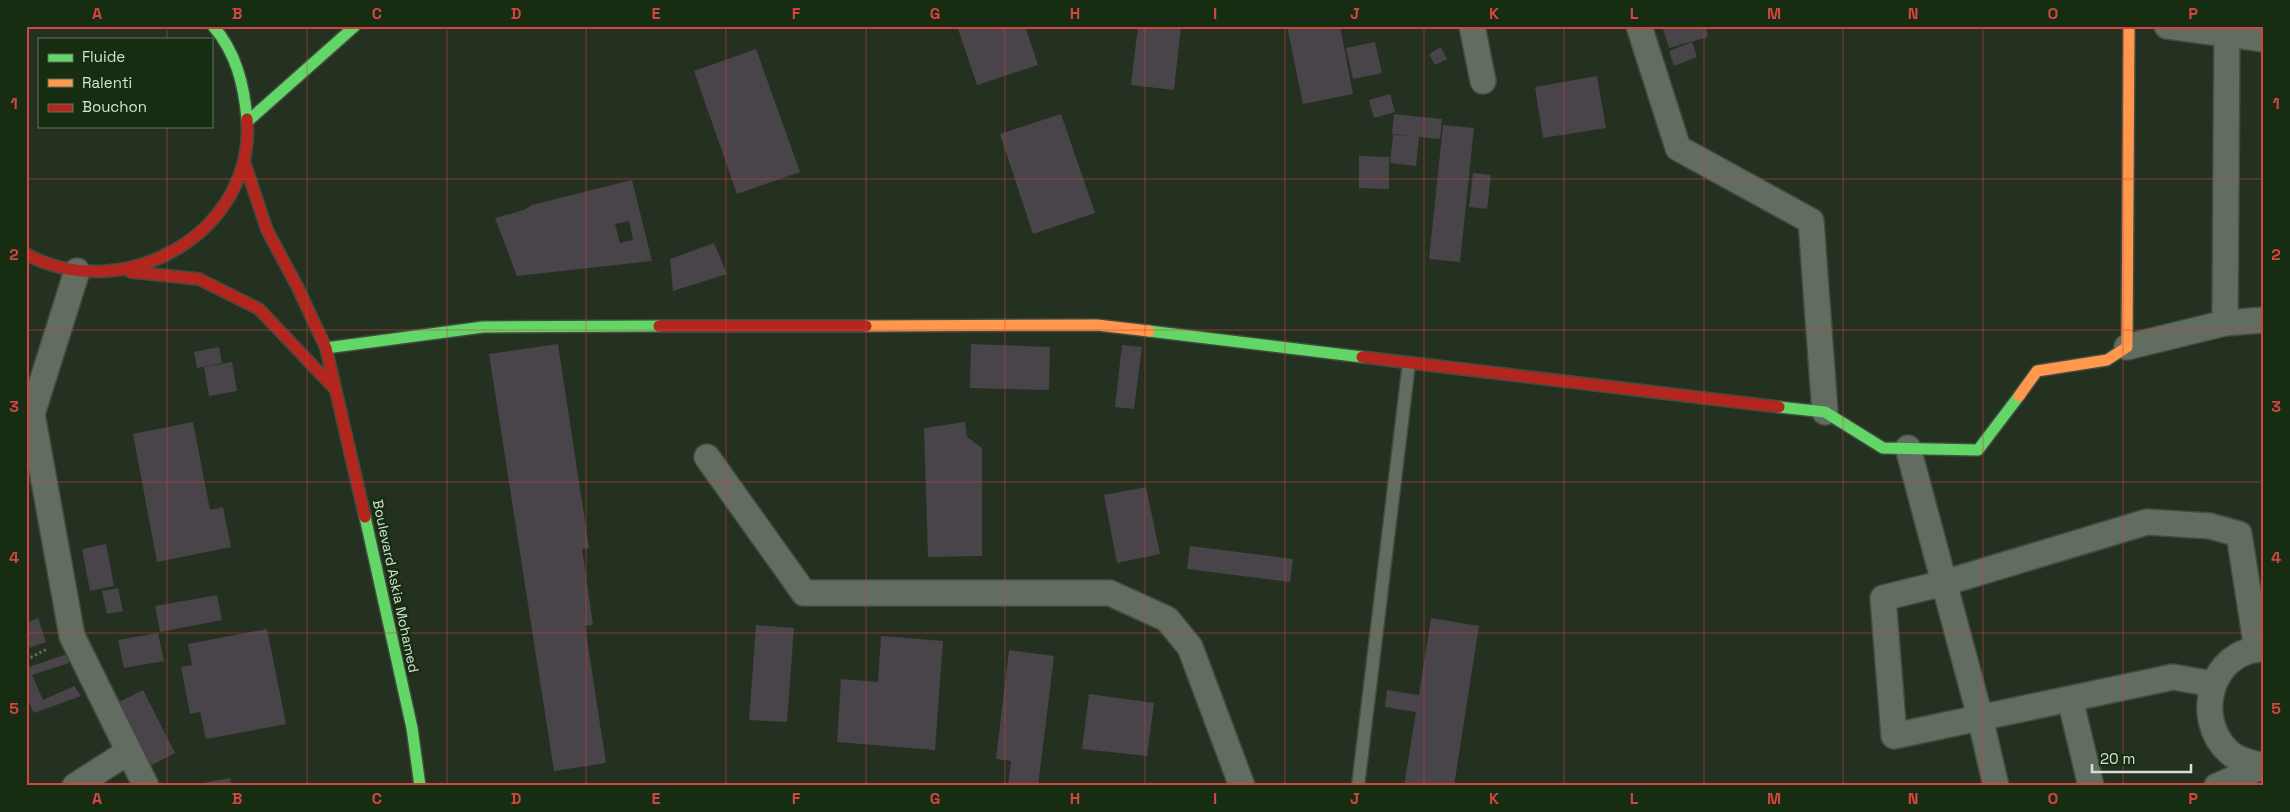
<svg xmlns="http://www.w3.org/2000/svg" width="2290" height="812" font-family="'Space Grotesk',sans-serif">
  <rect width="100%" height="100%" fill="#243121"/>
  <path fill="#49434a" fill-rule="evenodd" d="M957,26h68l13,39 -61,20z
    M1138,26h43l-7,64 -43,-5z
    M1287,26h53l13,68 -50,10z
    M1672,26h34l2,11 -39,11 -6,-19z
    M1375,42l7,31 -29,6 -7,-31z
    M1692,42l5,15 -23,9 -5,-15z
    M1441,47l6,12 -12,6 -6,-11z
    M756,49l44,123 -63,22 -43,-123z
    M1597,76l9,52 -63,10 -8,-51z
    M1390,94l5,18 -21,6 -5,-18z
    M1061,114l34,99 -62,21 -33,-100z
    M1394,114l48,5 -2,20 -21,-2 -3,29 -26,-3 3,-28 18,1 -19,-2z
    M1443,125l31,3 -14,134 -31,-3z
    M1359,156l30,1v32l-30,-1z
    M1473,173l18,2 -4,34 -18,-2z
    M632,180l20,81 -135,15 -22,-58 29,-8 8,-5zM629,221l4,19 -13,3 -5,-19z
    M714,243l13,31 -54,17 -3,-32z
    M558,344l31,204 -7,1 11,76 -8,1 21,137 -52,8 -65,-417z
    M971,344l79,3 -1,43 -79,-2z
    M1122,345l20,2 -8,62 -19,-2z
    M219,347l3,16 -25,5 -3,-16z
    M232,362l5,29 -28,5 -5,-29z
    M193,422l17,88 13,-3 8,40 -74,15 -24,-128z
    M965,422l2,15 15,11v108l-54,1 -4,-129z
    M1146,487l14,67 -43,9 -13,-68z
    M106,544l8,42 -24,5 -8,-42z
    M1190,546l103,13 -3,23 -103,-13z
    M118,588l5,23 -16,3 -5,-23z
    M217,595l5,25 -62,12 -5,-26z
    M38,618l8,24 -20,7v-26z
    M1431,618l48,8 -25,160h-50l12,-74 -31,-5 2,-17 32,5z
    M756,625l38,3 -7,94 -38,-2z
    M267,629l19,95 -80,15 -6,-27 -10,2 -9,-47 11,-2 -4,-21z
    M158,633l6,28 -40,7 -6,-28z
    M881,636l62,5 -8,109 -98,-8 4,-63 37,3z
    M1009,650l45,6 -16,130h-30l3,-25 -15,-2z
    M67,654l2,9 -37,12 11,25 31,-14 7,10 -47,17 -8,-17v-28z
    M143,690l32,63 -25,13 -31,-64z
    M1089,694l65,9 -7,53 -65,-7z
    M230,778l2,8h-34v-2z"/>
  <g fill="none" stroke-linecap="round" stroke-linejoin="round">
    <g stroke="#414c3e" stroke-width="15">
      <path id="lane" d="M1358,786l51,-423"/>
    </g>
    <g stroke="#414c3e" stroke-width="28">
      <path id="street" d="M1472,26l11,55
        M1639,26l39,122 133,73 14,191
        M2167,26l97,13
        M77,271l-45,143 40,222 74,150
        M2225,323l2,-297
        M2127,347l98,-24 39,-3
        M1908,448l72,269 16,69
        M707,457l97,136h306l57,26 23,28 52,139
        M2264,649c-53,0 -72,70 -35,103 9,8 22,11 35,14
        M2213,684l-40,-7 -279,59 -11,-138 61,-15 203,-61 63,4 29,8 18,115
        M2070,699l21,87
        M75,786l53,-34
        M2217,786l46,-20"/>
    </g>
    <g stroke="#414c3e" stroke-width="14">
      <path id="fast" d="M213,26c23,26 31,59 34,93
        M248,121l107,-95
        M1149,331l213,26
        M326,348l157,-21 176,-1
        M1779,407l46,5 58,36 95,2 41,-54
        M365,517l47,211 8,58"/>
    </g>
    <g stroke="#414c3e" stroke-width="14">
      <path id="slow" d="M866,326l231,-1 52,6
        M2019,396l18,-25 70,-11 20,-13 2,-321"/>
    </g>
    <g stroke="#414c3e" stroke-width="14">
      <path id="jam" d="M244,161l23,69 30,56 29,62 39,169
        M26,254c97,53 230,-21 221,-135
        M131,272l68,7 60,30 77,81
        M659,326h207
        M1362,357l417,50"/>
    </g>
    <path stroke="#60685d" stroke-width="3" stroke-dasharray="2.5 2.5" stroke-linecap="butt" d="M26,660l21,-11"/>
    <use href="#lane" stroke="#626c60" stroke-width="12"/>
    <use href="#street" stroke="#626c60" stroke-width="25"/>
    <use href="#fast" stroke="#63d668" stroke-width="11"/>
    <use href="#slow" stroke="#ff974d" stroke-width="11"/>
    <use href="#jam" stroke="#b3261e" stroke-width="11"/>
  </g>
  <path fill="none" stroke="#d64441" stroke-width="1" stroke-opacity="0.55" d="M167,26v13M307,26v760M447,26v760M586,26v760M726,26v760M866,26v760M1005,26v760M1145,26v760M1285,26v760M1424,26v760M1564,26v760M1704,26v760M1843,26v760M1983,26v760M2123,26v760M167,126v660M26,179h2238M26,330h2238M26,482h2238M26,633h2238"/>
  <g text-anchor="middle" stroke-width="5" stroke-linejoin="round" paint-order="stroke">
    <g font-size="14" fill="#d3e2d1" stroke="#162d12">
      <text transform="translate(396 586) rotate(78)" y="5">Boulevard Askia Mohamed</text>
    </g>
  </g>
  <rect width="2290" height="812" fill="none" stroke="#162d12" stroke-width="55"/>
  <rect x="38" y="38" width="175" height="90" fill="#162d12" stroke="#62755e"/>
  <rect x="48" y="54" width="25" height="8" fill="#63d668" stroke="#62755e"/>
  <text x="82" y="62" font-size="15" fill="#d3e2d1">Fluide</text>
  <rect x="48" y="79" width="25" height="8" fill="#ff974d" stroke="#62755e"/>
  <text x="82" y="88" font-size="15" fill="#d3e2d1">Ralenti</text>
  <rect x="48" y="104" width="25" height="8" fill="#b3261e" stroke="#62755e"/>
  <text x="82" y="112" font-size="15" fill="#d3e2d1">Bouchon</text>
  <path d="M2092 764v8h99v-8" fill="none" stroke="#d3e2d1" stroke-width="2.5"/>
  <text x="2100" y="764" font-size="15" fill="#d3e2d1" stroke="#162d12" stroke-width="4" paint-order="stroke">20 m</text>
  <rect x="28" y="28" width="2234" height="756" fill="none" stroke="#d64441" stroke-width="2"/>
  <g font-size="16" text-anchor="middle" font-weight="bold" fill="#d64441">
    <text x="97" y="19">A</text>
    <text x="237" y="19">B</text>
    <text x="377" y="19">C</text>
    <text x="516" y="19">D</text>
    <text x="656" y="19">E</text>
    <text x="796" y="19">F</text>
    <text x="935" y="19">G</text>
    <text x="1075" y="19">H</text>
    <text x="1215" y="19">I</text>
    <text x="1355" y="19">J</text>
    <text x="1494" y="19">K</text>
    <text x="1634" y="19">L</text>
    <text x="1774" y="19">M</text>
    <text x="1913" y="19">N</text>
    <text x="2053" y="19">O</text>
    <text x="2193" y="19">P</text>
    <text x="14" y="109">1</text>
    <text x="2276" y="109">1</text>
    <text x="14" y="260">2</text>
    <text x="2276" y="260">2</text>
    <text x="14" y="412">3</text>
    <text x="2276" y="412">3</text>
    <text x="14" y="563">4</text>
    <text x="2276" y="563">4</text>
    <text x="14" y="714">5</text>
    <text x="2276" y="714">5</text>
    <text x="97" y="804">A</text>
    <text x="237" y="804">B</text>
    <text x="377" y="804">C</text>
    <text x="516" y="804">D</text>
    <text x="656" y="804">E</text>
    <text x="796" y="804">F</text>
    <text x="935" y="804">G</text>
    <text x="1075" y="804">H</text>
    <text x="1215" y="804">I</text>
    <text x="1355" y="804">J</text>
    <text x="1494" y="804">K</text>
    <text x="1634" y="804">L</text>
    <text x="1774" y="804">M</text>
    <text x="1913" y="804">N</text>
    <text x="2053" y="804">O</text>
    <text x="2193" y="804">P</text>
  </g>
</svg>
